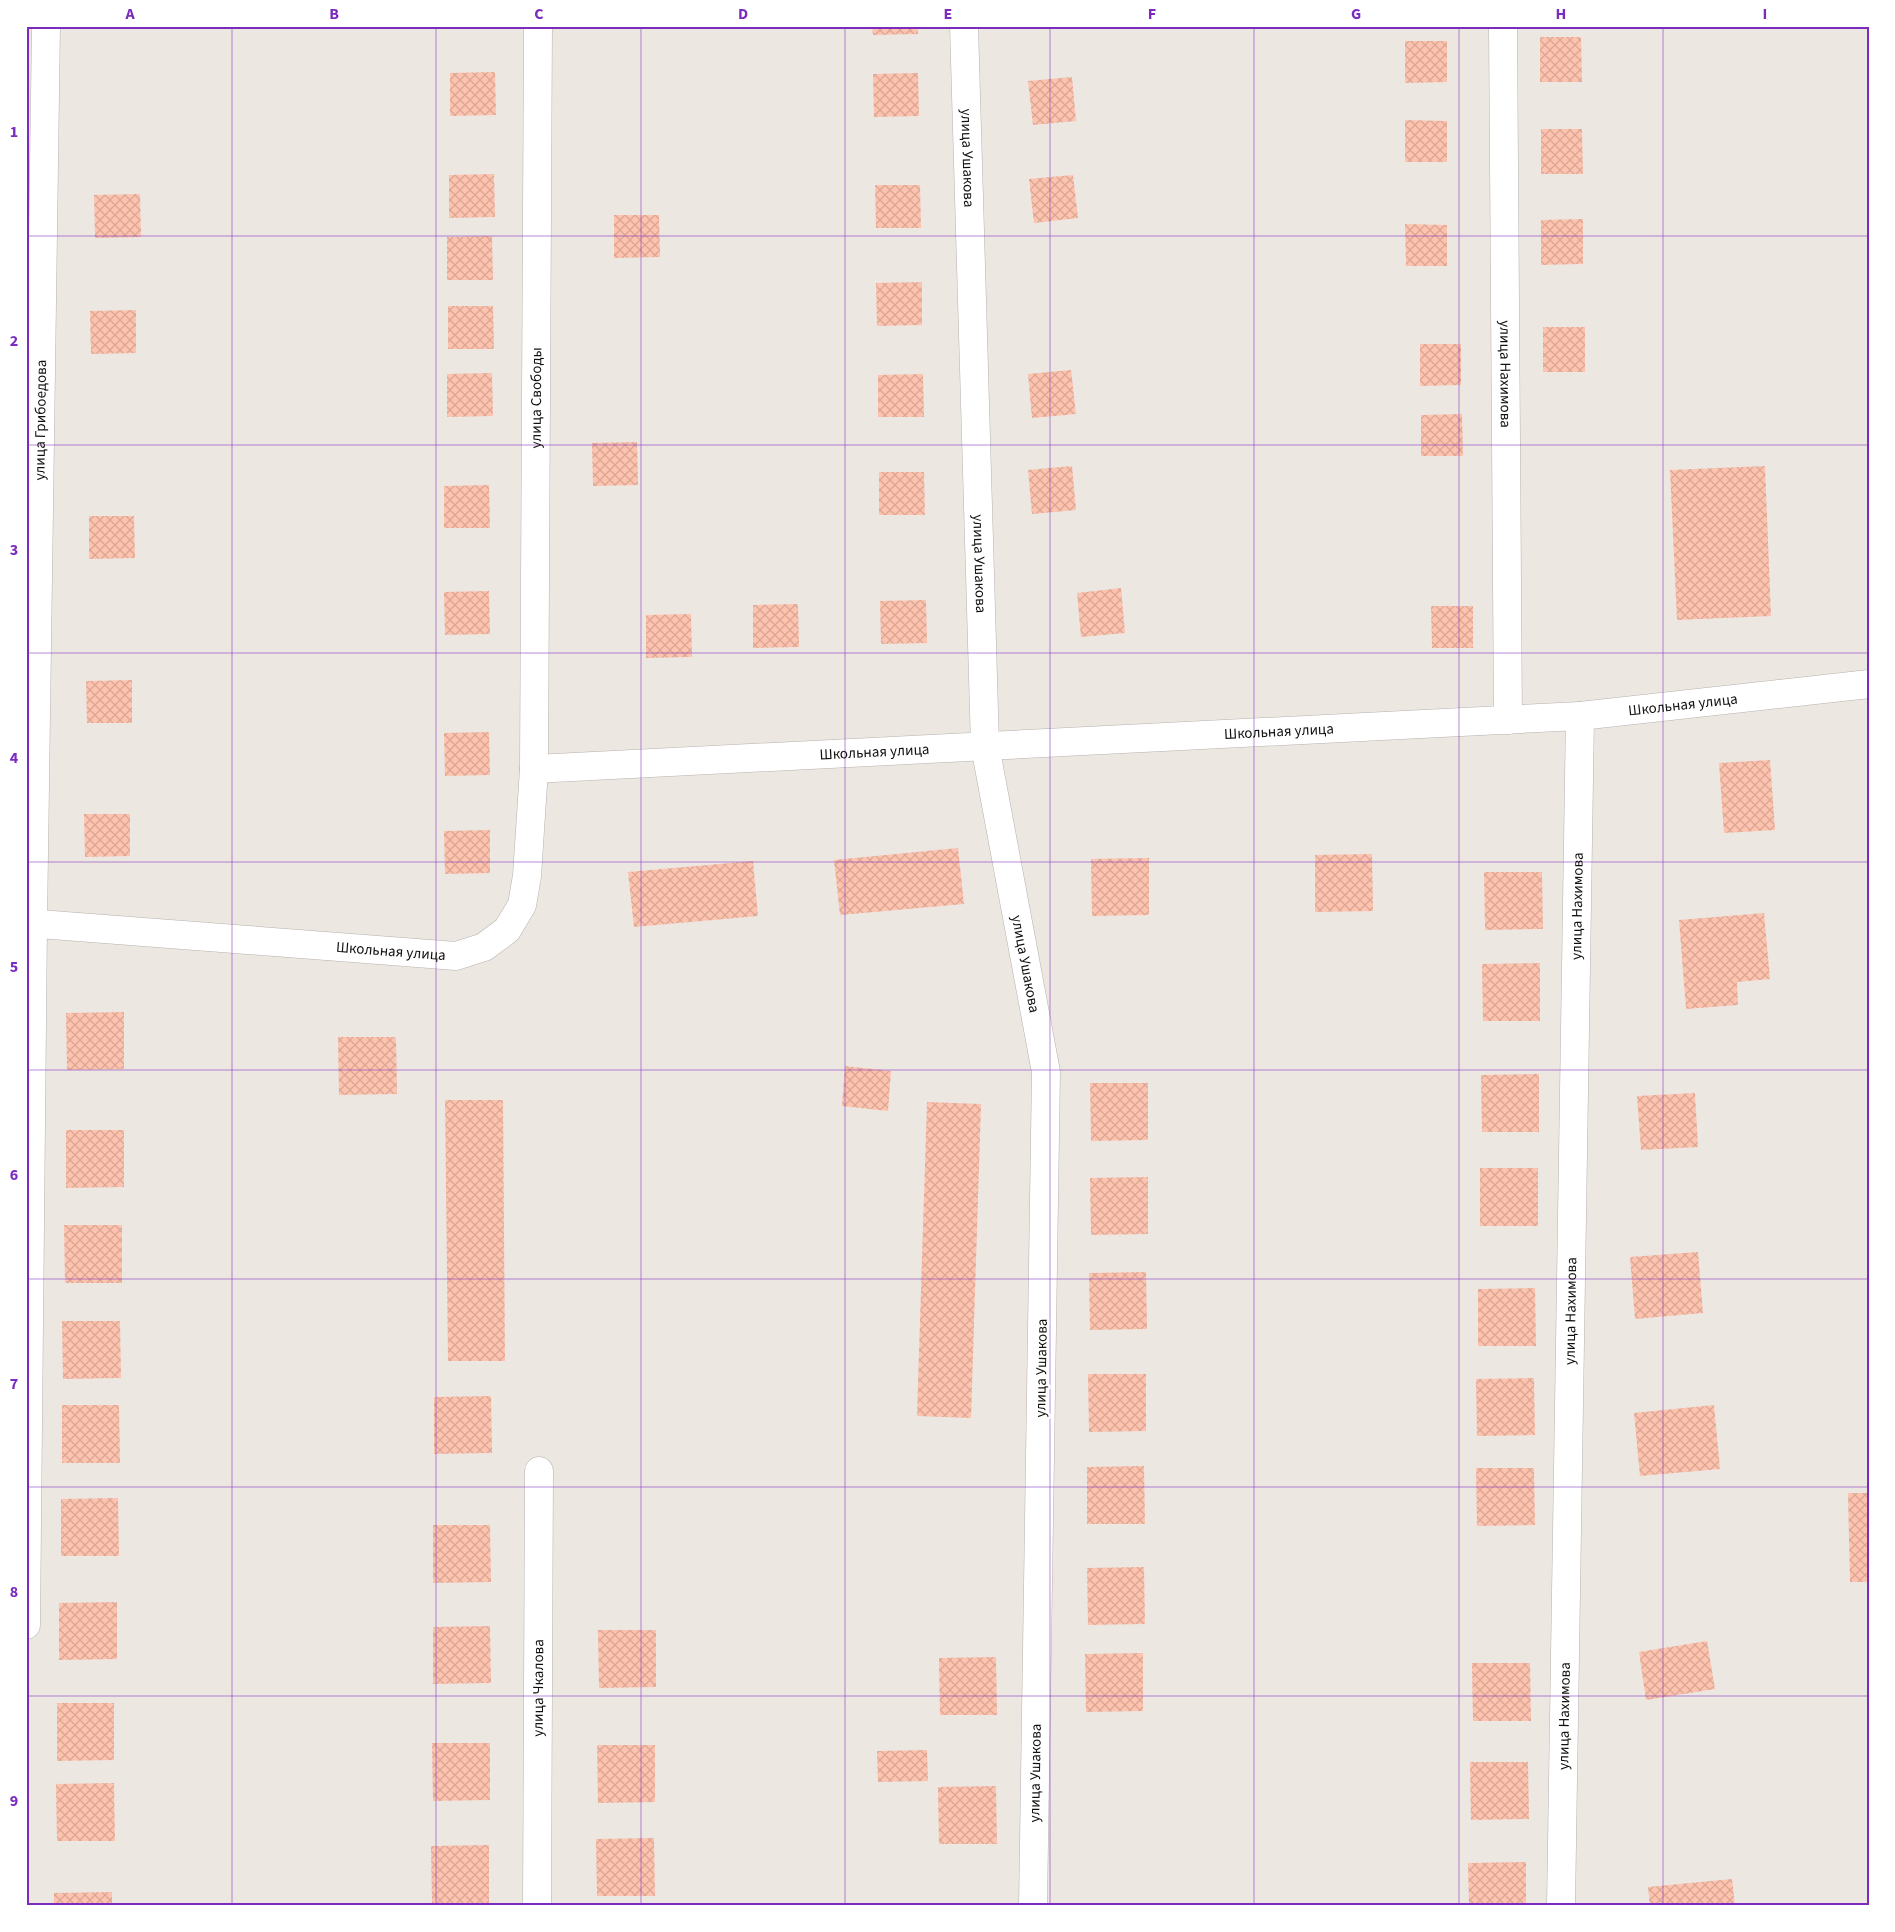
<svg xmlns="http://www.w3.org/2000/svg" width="1895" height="1932" font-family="'Source Sans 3',sans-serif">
  <defs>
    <pattern id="building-cross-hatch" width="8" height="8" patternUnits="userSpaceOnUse" patternTransform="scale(1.25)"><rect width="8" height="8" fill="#fec3ae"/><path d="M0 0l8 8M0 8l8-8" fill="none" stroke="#d9a694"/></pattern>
  </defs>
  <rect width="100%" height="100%" fill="#ede7e2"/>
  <path fill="url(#building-cross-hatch)" d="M872,26h46v8l-45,1z
    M1540,37h41l1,45h-42z
    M1405,41h42v41l-42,1z
    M495,72l1,43 -46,1v-43z
    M918,73l1,43 -45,1 -1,-43z
    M1072,77l4,44 -43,4 -5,-44z
    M1405,120l42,1v41h-42z
    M1541,129h41l1,45h-42z
    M494,174l1,43 -46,1v-43z
    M1073,175l5,43 -44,5 -5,-44z
    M875,185h45l1,43h-45z
    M140,194l1,43 -46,1 -1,-43z
    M614,215h45l1,42 -46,1z
    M1583,219v45l-42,1v-45z
    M1405,224l42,1v41h-41z
    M492,236l1,44h-46v-43z
    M922,282v43l-45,1 -1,-43z
    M448,306h45l1,43h-46z
    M136,310v43l-45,1 -1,-43z
    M1543,327h42v45h-42z
    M1420,344h41v41l-41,1z
    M1071,370l5,44 -44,4 -4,-44z
    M492,373l1,43 -46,1v-43z
    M923,374l1,43h-46v-42z
    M1462,414l1,42h-42v-41z
    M637,442l1,43 -45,1 -1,-43z
    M1072,466l4,44 -44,4 -4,-44z
    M1765,466l6,150 -94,4 -7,-150z
    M879,472h45l1,43h-46z
    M489,485l1,43h-46v-42z
    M89,516h45l1,42 -46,1z
    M1121,588l4,45 -44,4 -4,-44z
    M489,591l1,43 -45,1 -1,-43z
    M926,600l1,43 -46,1 -1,-43z
    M798,604l1,43 -46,1v-43z
    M1431,606h42v42h-41z
    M691,614l1,43 -46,1v-43z
    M132,680v43h-45l-1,-42z
    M489,732l1,43 -45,1 -1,-43z
    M1770,760l5,70 -51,3 -5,-70z
    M84,814h46v42l-45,1z
    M490,830v43l-45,1 -1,-43z
    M958,848l6,56 -124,11 -6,-55z
    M1372,854l1,57 -58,1v-57z
    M1149,858v57l-57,1 -1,-57z
    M753,861l5,55 -124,11 -6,-55z
    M1484,872h58l1,57 -58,1z
    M1764,913l6,66 -33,3 1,23 -52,4 -7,-89z
    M1540,963v58h-57l-1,-57z
    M124,1012v57l-57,1 -1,-57z
    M338,1037h58l1,57 -58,1z
    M845,1066l46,5 -3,40 -46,-5z
    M1539,1074v58h-57l-1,-57z
    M1090,1083h58v57l-57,1z
    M1695,1093l3,54 -57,3 -4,-54z
    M445,1100h58l2,261h-57z
    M927,1102l54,2 -10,314 -54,-2z
    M66,1130h58v57l-58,1z
    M1480,1168h58v58h-58z
    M1148,1177v57l-57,1 -1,-57z
    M64,1225h58v58h-57z
    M1698,1252l5,61 -68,6 -5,-62z
    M1146,1272l1,57 -57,1 -1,-57z
    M1535,1288l1,58h-58v-57z
    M62,1321h58l1,57 -58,1z
    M1088,1374h58v57l-57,1z
    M1534,1378l1,57 -58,1 -1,-57z
    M491,1396l1,57 -58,1v-57z
    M62,1405h57l1,58h-58z
    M1714,1405l6,64 -80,7 -6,-63z
    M1144,1466l1,58h-58v-57z
    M1476,1468h58l1,57 -58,1z
    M1848,1493h21v89h-19z
    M118,1498l1,58h-58v-57z
    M433,1525h57l1,57 -58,1z
    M1144,1567l1,57 -57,1 -1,-57z
    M117,1602v57l-58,1v-57z
    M490,1626l1,57 -58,1v-57z
    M598,1630h58v57l-57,1z
    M1707,1641l8,48 -69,11 -7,-48z
    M1143,1653v58l-57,1 -1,-58z
    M996,1657l1,58h-57l-1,-57z
    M1472,1663h58l1,58h-58z
    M57,1703h57v57l-57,1z
    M432,1743h58v57l-57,1z
    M597,1745h58v57l-57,1z
    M927,1750l1,31 -50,1 -1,-31z
    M1470,1762h58l1,57 -58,1z
    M114,1783l1,58h-58l-1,-57z
    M996,1786l1,58h-58l-1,-57z
    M654,1838l1,58h-58l-1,-57z
    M489,1845v58h-57l-1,-57z
    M1526,1862v44h-57l-1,-43z
    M1732,1879l3,27h-85l-2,-19z
    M112,1892v14h-58v-13z"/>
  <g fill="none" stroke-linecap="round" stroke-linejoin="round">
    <g stroke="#b7b1ad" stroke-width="29">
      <g id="minor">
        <path id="s1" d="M964,26l21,720 61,326 -13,834"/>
        <path id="s2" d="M1503,26l5,694"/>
        <path id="s3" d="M534,769l4,-743"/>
        <path id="s4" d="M26,923l430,33 28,-9 23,-17 15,-25 5,-29 7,-107 1046,-53 289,-32"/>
        <path id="s5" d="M26,1625l7,-702 13,-897"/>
        <path id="s6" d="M537,1906l2,-435"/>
        <path id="s7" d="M1561,1906l19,-1190"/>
      </g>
    </g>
    <use href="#minor" stroke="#fff" stroke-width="28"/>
  </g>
  <path fill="none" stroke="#7b2cbf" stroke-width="1" stroke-opacity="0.55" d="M232,26v1880M436,26v1880M641,26v1880M845,26v1880M1050,26v1880M1254,26v1880M1459,26v1880M1663,26v1880M26,236h1843M26,445h1843M26,653h1843M26,862h1843M26,1070h1843M26,1279h1843M26,1487h1843M26,1696h1843"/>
  <g text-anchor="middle" stroke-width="5" stroke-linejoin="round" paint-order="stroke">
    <g font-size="15" fill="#12100e" stroke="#fff">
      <text dy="5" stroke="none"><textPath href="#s1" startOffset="132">улица Ушакова</textPath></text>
      <text dy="5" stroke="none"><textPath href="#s2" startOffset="348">улица Нахимова</textPath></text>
      <text dy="5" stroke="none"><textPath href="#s3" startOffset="371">улица Свободы</textPath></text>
      <text dy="5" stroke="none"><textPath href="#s5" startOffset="1205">улица Грибоедова</textPath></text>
      <text dy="5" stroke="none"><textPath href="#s1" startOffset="538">улица Ушакова</textPath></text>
      <text dy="5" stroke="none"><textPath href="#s4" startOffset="1806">Школьная улица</textPath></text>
      <text dy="5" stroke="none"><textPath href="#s4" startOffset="1401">Школьная улица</textPath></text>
      <text dy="5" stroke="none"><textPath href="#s4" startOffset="996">Школьная улица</textPath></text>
      <text dy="5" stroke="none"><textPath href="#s7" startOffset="1000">улица Нахимова</textPath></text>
      <text dy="5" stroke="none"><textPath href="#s4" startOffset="366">Школьная улица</textPath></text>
      <text dy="5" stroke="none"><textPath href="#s1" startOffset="942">улица Ушакова</textPath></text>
      <text dy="5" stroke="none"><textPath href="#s7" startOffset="595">улица Нахимова</textPath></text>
      <text transform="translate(1041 1368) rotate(-89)" y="5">улица Ушакова</text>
      <text dy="5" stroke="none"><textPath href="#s6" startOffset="218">улица Чкалова</textPath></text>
      <text dy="5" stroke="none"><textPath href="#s7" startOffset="190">улица Нахимова</textPath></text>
      <text transform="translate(1035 1773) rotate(-89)" y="5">улица Ушакова</text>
    </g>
  </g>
  <rect width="1895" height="1932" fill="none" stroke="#ffffff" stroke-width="55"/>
  <rect x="28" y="28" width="1840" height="1876" fill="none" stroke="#7b2cbf" stroke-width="2"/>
  <g font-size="16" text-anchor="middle" font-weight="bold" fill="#7b2cbf">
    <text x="130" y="19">A</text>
    <text x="334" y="19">B</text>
    <text x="539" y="19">C</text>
    <text x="743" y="19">D</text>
    <text x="948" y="19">E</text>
    <text x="1152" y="19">F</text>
    <text x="1356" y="19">G</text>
    <text x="1561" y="19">H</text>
    <text x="1765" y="19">I</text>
    <text x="14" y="137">1</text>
    <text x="14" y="346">2</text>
    <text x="14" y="555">3</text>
    <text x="14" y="763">4</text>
    <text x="14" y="972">5</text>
    <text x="14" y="1180">6</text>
    <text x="14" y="1389">7</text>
    <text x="14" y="1597">8</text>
    <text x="14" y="1806">9</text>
  </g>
</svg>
